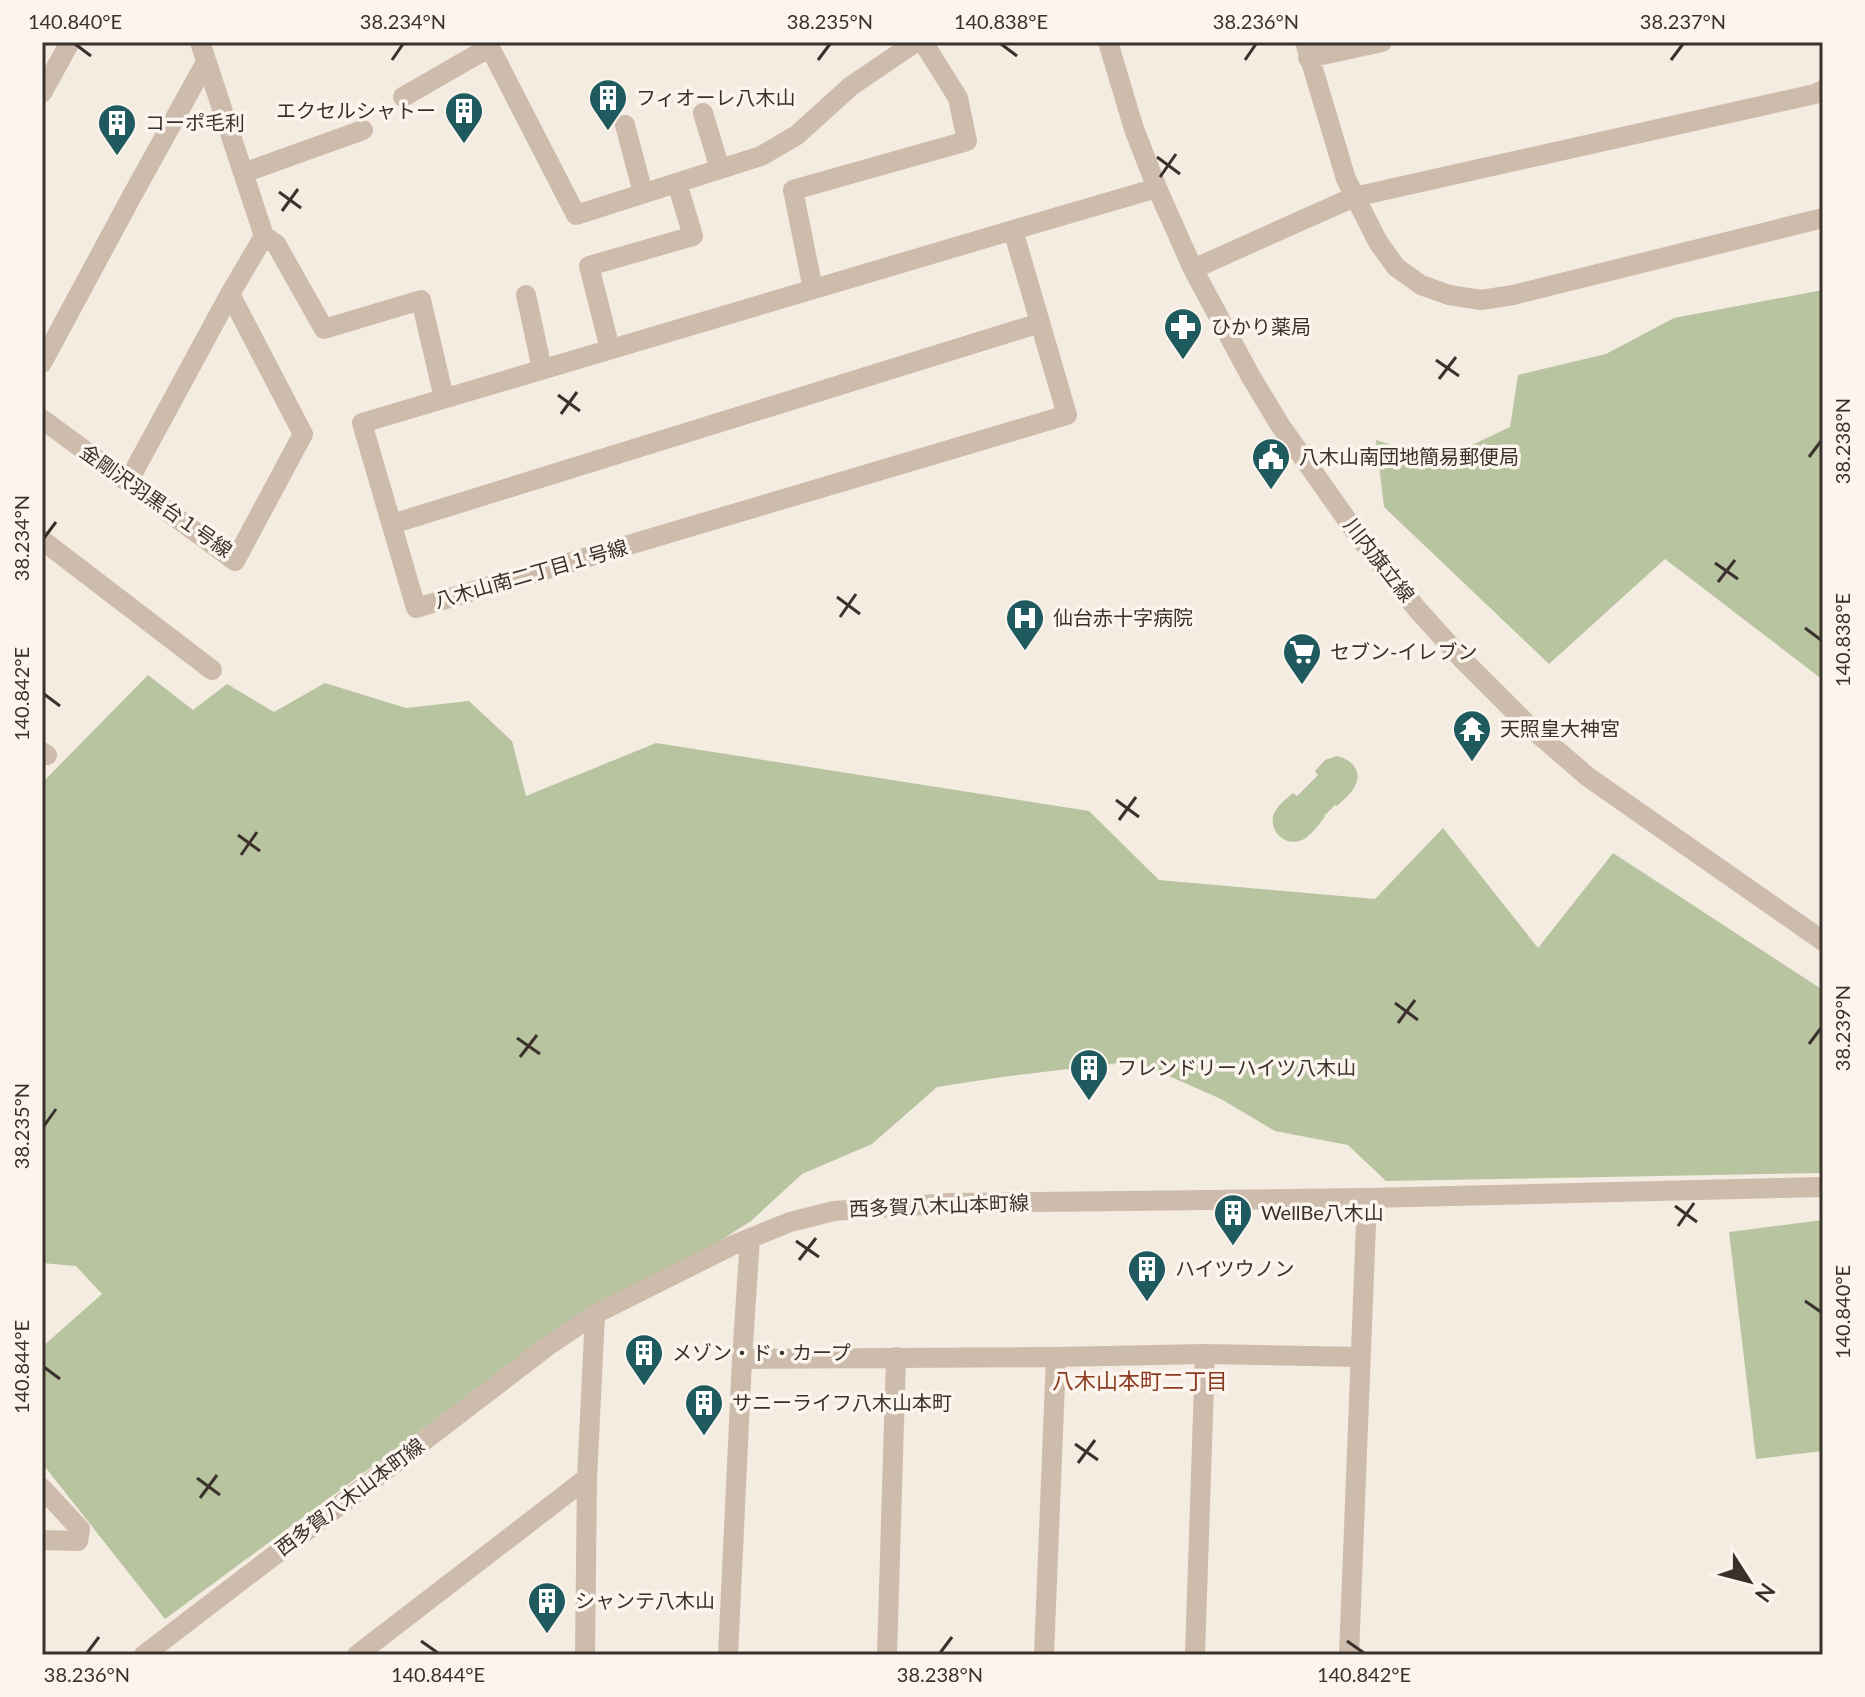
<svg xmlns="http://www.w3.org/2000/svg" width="1865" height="1697" font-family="Lato,'Noto Sans JP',sans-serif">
  <rect width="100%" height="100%" fill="#f4ebe1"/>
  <path fill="#b8c4a0" d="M1823,290v390l-158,-121 -116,105 -165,-157 -8,-67 64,20 70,-33 8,-52 88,-21 68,-36z
    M148,675l45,35 34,-26 47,28 51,-29 81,25 63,-7 43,40 14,55 130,-53 433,68 70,69 216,19 68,-71 95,120 75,-95 210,137v183l-437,8 -38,-36 -73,-14 -54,-32 -86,-38 -133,16 -65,10 -65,57 -70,30 -51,47 -66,42 -106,51 -414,305 -123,-156v-116l60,-53 -26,-28 -34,-3v-480z
    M1337,756c14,3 26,15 18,30 -4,8 -12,14 -18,20l-2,-1 -11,11 1,1c-7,8 -14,19 -23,23 -15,7 -32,-7 -29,-23 2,-10 13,-18 20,-24l4,3 21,-21 -3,-4 10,-11z
    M1823,1220v231l-67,8 -27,-227z"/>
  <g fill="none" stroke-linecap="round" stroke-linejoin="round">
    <path stroke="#cdbbac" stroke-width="20" d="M487,42l89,173 185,-59 36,-21 54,-49 65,-44
      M1305,42l41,137 32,63 18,25 25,18 28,10 32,5 32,-5 310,-77
      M1308,58l74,-16
      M42,93l28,-51
      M403,97l87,-50
      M703,113l17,56
      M625,125l18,68
      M243,173l120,-43
      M1013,230l-651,193 54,185 651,-193 -54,-185 144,-42
      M264,236l12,8 48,85 97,-29 23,98
      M813,289l-20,-99 174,-49 -9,-43 -35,-56
      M526,295l16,74
      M610,349l-21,-83 104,-30 -16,-53
      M42,363l91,-169 73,-132
      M42,419l193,142 68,-127 -73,-140 34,-58 -64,-194
      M128,482l102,-188
      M392,524l648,-201
      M42,540l170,130
      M42,752l5,3
      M742,1359l314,-2 149,-3 154,3
      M42,1488l38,41 -2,12 -36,-1
      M357,1655l230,-177
      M585,1655l2,-177 8,-164
      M887,1655l9,-298
      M1044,1655l12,-298
      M1195,1655l10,-301"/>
    <path stroke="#cdbbac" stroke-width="20" d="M1108,42l26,87 23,59 36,81 58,108 29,48 82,116 55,68 47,52 65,65 59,51 235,164
      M1193,269l161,-72 461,-103 8,-4
      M144,1655l405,-310 46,-31 136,-68 59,-24 44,-11 117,-8 416,-5 456,-11
      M728,1655l14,-296 8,-121
      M1349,1655l18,-457"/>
  </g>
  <path fill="none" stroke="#3b302b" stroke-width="3" d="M75,44l16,12M1001,44l16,12M392,60l11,-16M818,60l12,-16M1245,60l11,-16M1671,60l12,-16M1157,157l23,17M1160,177l16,-23M279,192l22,16M282,211l16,-22M1436,360l23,16M1439,379l17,-22M558,395l22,16M561,414l16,-22M1809,457l12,-16M44,538l12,-16M1715,563l23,16M1718,582l17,-22M837,597l23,17M840,617l16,-23M1805,628l16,12M44,694l16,12M1116,800l23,17M1119,820l17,-23M238,835l22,16M241,855l16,-23M1395,1003l23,17M1398,1023l17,-23M517,1038l23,16M1809,1044l12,-16M520,1057l17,-22M44,1126l12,-17M1675,1206l22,16M1678,1226l16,-23M796,1241l23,16M799,1260l17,-22M1805,1301l16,11M44,1367l16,12M1075,1444l23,16M1078,1463l17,-23M197,1478l23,17M200,1498l17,-23M421,1641l17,12M1347,1641l17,12M87,1653l12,-16M940,1653l12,-16"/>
  <defs>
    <g id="building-pin" transform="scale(2)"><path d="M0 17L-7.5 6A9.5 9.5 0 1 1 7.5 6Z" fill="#1f5a5e" stroke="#fbf5ee"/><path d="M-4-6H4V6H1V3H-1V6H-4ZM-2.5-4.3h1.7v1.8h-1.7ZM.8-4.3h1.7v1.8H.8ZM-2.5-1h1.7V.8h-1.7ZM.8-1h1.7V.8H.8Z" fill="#fff"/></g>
    <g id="pharmacy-pin" transform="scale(2)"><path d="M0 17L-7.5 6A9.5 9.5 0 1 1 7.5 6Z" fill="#1f5a5e" stroke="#fbf5ee"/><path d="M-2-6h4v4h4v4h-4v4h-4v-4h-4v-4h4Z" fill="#fff"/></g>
    <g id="civic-pin" transform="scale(2)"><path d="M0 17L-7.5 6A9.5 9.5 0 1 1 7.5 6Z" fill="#1f5a5e" stroke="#fbf5ee"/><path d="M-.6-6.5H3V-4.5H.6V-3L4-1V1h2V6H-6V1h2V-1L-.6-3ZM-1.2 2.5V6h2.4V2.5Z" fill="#fff"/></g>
    <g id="hospital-pin" transform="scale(2)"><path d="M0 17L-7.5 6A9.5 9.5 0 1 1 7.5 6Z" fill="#1f5a5e" stroke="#fbf5ee"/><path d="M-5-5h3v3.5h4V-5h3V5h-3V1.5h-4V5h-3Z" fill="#fff"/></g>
    <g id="supermarket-pin" transform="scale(2)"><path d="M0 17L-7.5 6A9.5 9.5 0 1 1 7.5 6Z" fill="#1f5a5e" stroke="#fbf5ee"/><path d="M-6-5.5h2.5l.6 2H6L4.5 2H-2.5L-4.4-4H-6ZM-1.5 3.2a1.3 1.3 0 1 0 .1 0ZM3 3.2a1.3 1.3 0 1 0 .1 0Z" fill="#fff"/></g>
    <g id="temple-pin" transform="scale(2)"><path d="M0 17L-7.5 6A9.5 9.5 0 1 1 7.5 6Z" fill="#1f5a5e" stroke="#fbf5ee"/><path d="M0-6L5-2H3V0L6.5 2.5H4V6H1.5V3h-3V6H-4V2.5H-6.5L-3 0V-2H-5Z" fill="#fff"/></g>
  </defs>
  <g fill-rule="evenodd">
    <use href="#building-pin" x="608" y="98"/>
    <use href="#building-pin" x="464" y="111"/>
    <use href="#building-pin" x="117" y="123"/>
    <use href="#pharmacy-pin" x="1183" y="327"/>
    <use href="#civic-pin" x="1271" y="457"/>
    <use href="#hospital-pin" x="1025" y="618"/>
    <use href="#supermarket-pin" x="1302" y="652"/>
    <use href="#temple-pin" x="1472" y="729"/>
    <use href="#building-pin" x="1089" y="1068"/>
    <use href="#building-pin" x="1233" y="1213"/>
    <use href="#building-pin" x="1147" y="1269"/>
    <use href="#building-pin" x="644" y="1353"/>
    <use href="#building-pin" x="704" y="1403"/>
    <use href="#building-pin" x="547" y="1601"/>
  </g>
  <g text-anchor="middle" stroke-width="7" stroke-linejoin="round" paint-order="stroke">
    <g font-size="20" fill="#3b302b" stroke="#fbf5ee" text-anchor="start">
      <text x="636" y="105">フィオーレ八木山</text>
      <text x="436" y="118" text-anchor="end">エクセルシャトー</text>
      <text x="145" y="130">コーポ毛利</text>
      <text x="1211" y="334">ひかり薬局</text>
      <text x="1299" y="464">八木山南団地簡易郵便局</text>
      <text x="1053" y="625">仙台赤十字病院</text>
      <text x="1330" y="659">セブン-イレブン</text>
      <text x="1500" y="736">天照皇大神宮</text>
      <text x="1117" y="1075">フレンドリーハイツ八木山</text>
      <text x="1261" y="1220">WellBe八木山</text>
      <text x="1175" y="1276">ハイツウノン</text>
      <text x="672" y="1360">メゾン・ド・カープ</text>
      <text x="732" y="1410">サニーライフ八木山本町</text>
      <text x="575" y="1608">シャンテ八木山</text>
    </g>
    <g font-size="20" fill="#3b302b" stroke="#fbf5ee">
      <text transform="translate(156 501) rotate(35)" y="7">金剛沢羽黒台１号線</text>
      <text transform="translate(1379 560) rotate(52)" y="7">川内旗立線</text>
      <text transform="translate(531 574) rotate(-16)" y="7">八木山南二丁目１号線</text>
      <text transform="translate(939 1206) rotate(-2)" y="7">西多賀八木山本町線</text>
      <text transform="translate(350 1497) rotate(-37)" y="7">西多賀八木山本町線</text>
    </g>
    <g font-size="22" fill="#8c3b22" stroke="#fbf5ee">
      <text x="1140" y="1389">八木山本町二丁目</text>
    </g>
  </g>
  <rect width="1865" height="1697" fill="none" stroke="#fbf5ee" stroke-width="88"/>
  <g transform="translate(1749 1581) rotate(126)" stroke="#fbf5ee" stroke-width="6" paint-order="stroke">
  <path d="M0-6L14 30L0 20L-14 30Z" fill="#3b302b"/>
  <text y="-12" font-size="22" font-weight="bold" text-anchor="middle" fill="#3b302b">N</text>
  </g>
  <rect x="44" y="44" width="1777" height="1609" fill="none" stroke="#3b302b" stroke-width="3"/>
  <g font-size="20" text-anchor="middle" fill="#3b302b">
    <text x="75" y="29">140.840°E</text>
    <text x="403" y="29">38.234°N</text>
    <text x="830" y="29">38.235°N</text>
    <text x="1001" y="29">140.838°E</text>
    <text x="1256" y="29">38.236°N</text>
    <text x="1683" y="29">38.237°N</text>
    <text transform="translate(1843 441) rotate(-90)" y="7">38.238°N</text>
    <text transform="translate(22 538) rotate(-90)" y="7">38.234°N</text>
    <text transform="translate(1843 640) rotate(-90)" y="7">140.838°E</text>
    <text transform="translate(22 694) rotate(-90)" y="7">140.842°E</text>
    <text transform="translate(1843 1028) rotate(-90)" y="7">38.239°N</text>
    <text transform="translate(22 1126) rotate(-90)" y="7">38.235°N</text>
    <text transform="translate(1843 1312) rotate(-90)" y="7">140.840°E</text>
    <text transform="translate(22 1367) rotate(-90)" y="7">140.844°E</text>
    <text x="87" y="1682">38.236°N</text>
    <text x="438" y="1682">140.844°E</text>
    <text x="940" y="1682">38.238°N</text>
    <text x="1364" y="1682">140.842°E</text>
  </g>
</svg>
